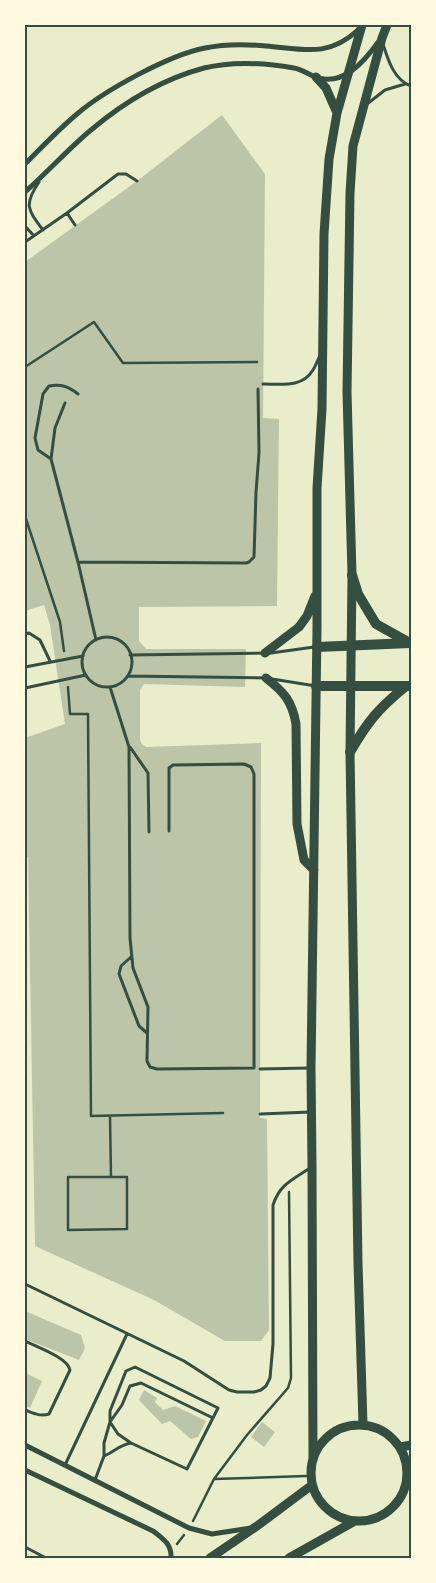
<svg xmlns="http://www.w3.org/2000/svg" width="436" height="1583" font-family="Karla,sans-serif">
  <rect width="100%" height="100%" fill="#e9edc9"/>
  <path fill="#bcc5a7" d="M222,115l43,59 -2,244 16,1 -2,187 -138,1v34l7,8h100l-1,38 -101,-3 -4,6v48l1,5 5,4 115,-4 -1,374h-2l9,2 2,211 -8,11h-36l-71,-41 -119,-54 -7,-389h-3v-119l40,-14 -15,-99 -6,-20 -19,6v-349l112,-81z
    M25,1311l56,24 4,13 -6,12 -54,-21z
    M25,1373l17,8 -12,27 -5,-3z
    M144,1390l13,8 -2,4 8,8 12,-4 31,15 -8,16 -7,2 -21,-18 -8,3 -23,-24z
    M262,1422l13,10 -11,15 -13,-10z"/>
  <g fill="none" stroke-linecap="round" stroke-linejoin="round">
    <path stroke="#344e41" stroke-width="2.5" d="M25,367l69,-45 29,41 134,-1
      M25,516l35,106 4,29
      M68,687l2,27h18l3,402 132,-3
      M110,1116l1,61h16v52l-59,1v-53h43
      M214,1479l33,-44 41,-47 3,-10 -2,-186
      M193,1521l21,-42 92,-3
      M177,1544l7,-9"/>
    <path stroke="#344e41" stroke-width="3" d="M383,44c5,16 11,36 28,42
      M367,104l18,-14 20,-6
      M39,182c-15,22 -12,27 4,48
      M67,213l51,-39h8l11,7
      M25,226l9,10
      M25,242l42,-29 8,12
      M263,384c19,0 39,4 50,-14 3,-5 5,-10 7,-15
      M65,403l-10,25 -4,31 27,103
      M51,459l-13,-9 -3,-12 8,-44 6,-8c12,-2 19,0 29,8
      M25,634l4,-1 11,7 10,21
      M82 662a25 25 0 1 1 50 0a25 25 0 1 1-50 0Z
      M96,640l-18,-78 168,1 3,-1 5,-5 2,-65 3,-39 -1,-64
      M271,653l43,-6
      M130,655l135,-2
      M25,667l58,-11
      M128,676l138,2
      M272,679l44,7
      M110,687l19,60 1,191 3,30 15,39 -1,54 3,6 7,2 97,-1v-294l-3,-7 -7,-3 -71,1 -4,3v63
      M25,688l61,-13
      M130,747l18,26 1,59
      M131,957l-10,9 -2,8 20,52 8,7
      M260,1069l49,-1
      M260,1114l51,-2
      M25,1284l159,77 45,29 8,2h17l7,-2 5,-4 4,-8 3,-34v-139c7,-21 19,-25 37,-37
      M25,1410c8,3 15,7 24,4l21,-44c-2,-12 -33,-23 -45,-29
      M131,1443l-13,-9 -8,-12 12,-17 8,-19 11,-3 72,35
      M65,1465l62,-131
      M95,1480l9,-24v-13l6,-21v-11l16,-40 9,-4 83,41 -31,61 -56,-26c-10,1 -17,9 -27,13
      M25,1547l21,11"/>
    <path stroke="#344e41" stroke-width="5" d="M25,164c17,-17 34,-35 52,-50 28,-24 92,-59 128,-66 19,-4 41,-4 61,-2 37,3 62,12 92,-16
      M25,192c23,-20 43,-43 66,-62 32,-27 72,-51 113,-62 28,-7 61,-5 90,0 7,1 14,6 21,9 28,10 49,-15 64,-36
      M25,1445l164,83 23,6 39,-6
      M25,1470l128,61c9,7 19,13 18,27"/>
    <path stroke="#344e41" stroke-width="9" d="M316,77l10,11 11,25
      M265,653l34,-26 8,-11 8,-20
      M266,678c18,14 26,23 30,46l1,100 7,36 10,10
      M363,1424l-5,-161 -8,-511 2,-177 -5,-183 3,-199 3,-47 29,-108 5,-13
      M311 1473a48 48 0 1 1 96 0a48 48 0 1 1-96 0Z
      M401,1447l10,-2
      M313,1458l-1,-291 -1,-99 6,-440v-140l5,-79 2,-175 5,-75 8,-46 25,-88
      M210,1558l47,-32 55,-41
      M289,1558l64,-36"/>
    <path stroke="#344e41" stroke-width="10" d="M352,575l6,19 18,30 34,19
      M317,647l93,-4
      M316,686h95
      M350,752c18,-31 28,-43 56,-66"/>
  </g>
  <rect width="436" height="1583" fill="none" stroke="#fefae0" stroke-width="52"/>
  <rect x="26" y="26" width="384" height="1531" fill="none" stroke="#344e41" stroke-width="2"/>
</svg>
